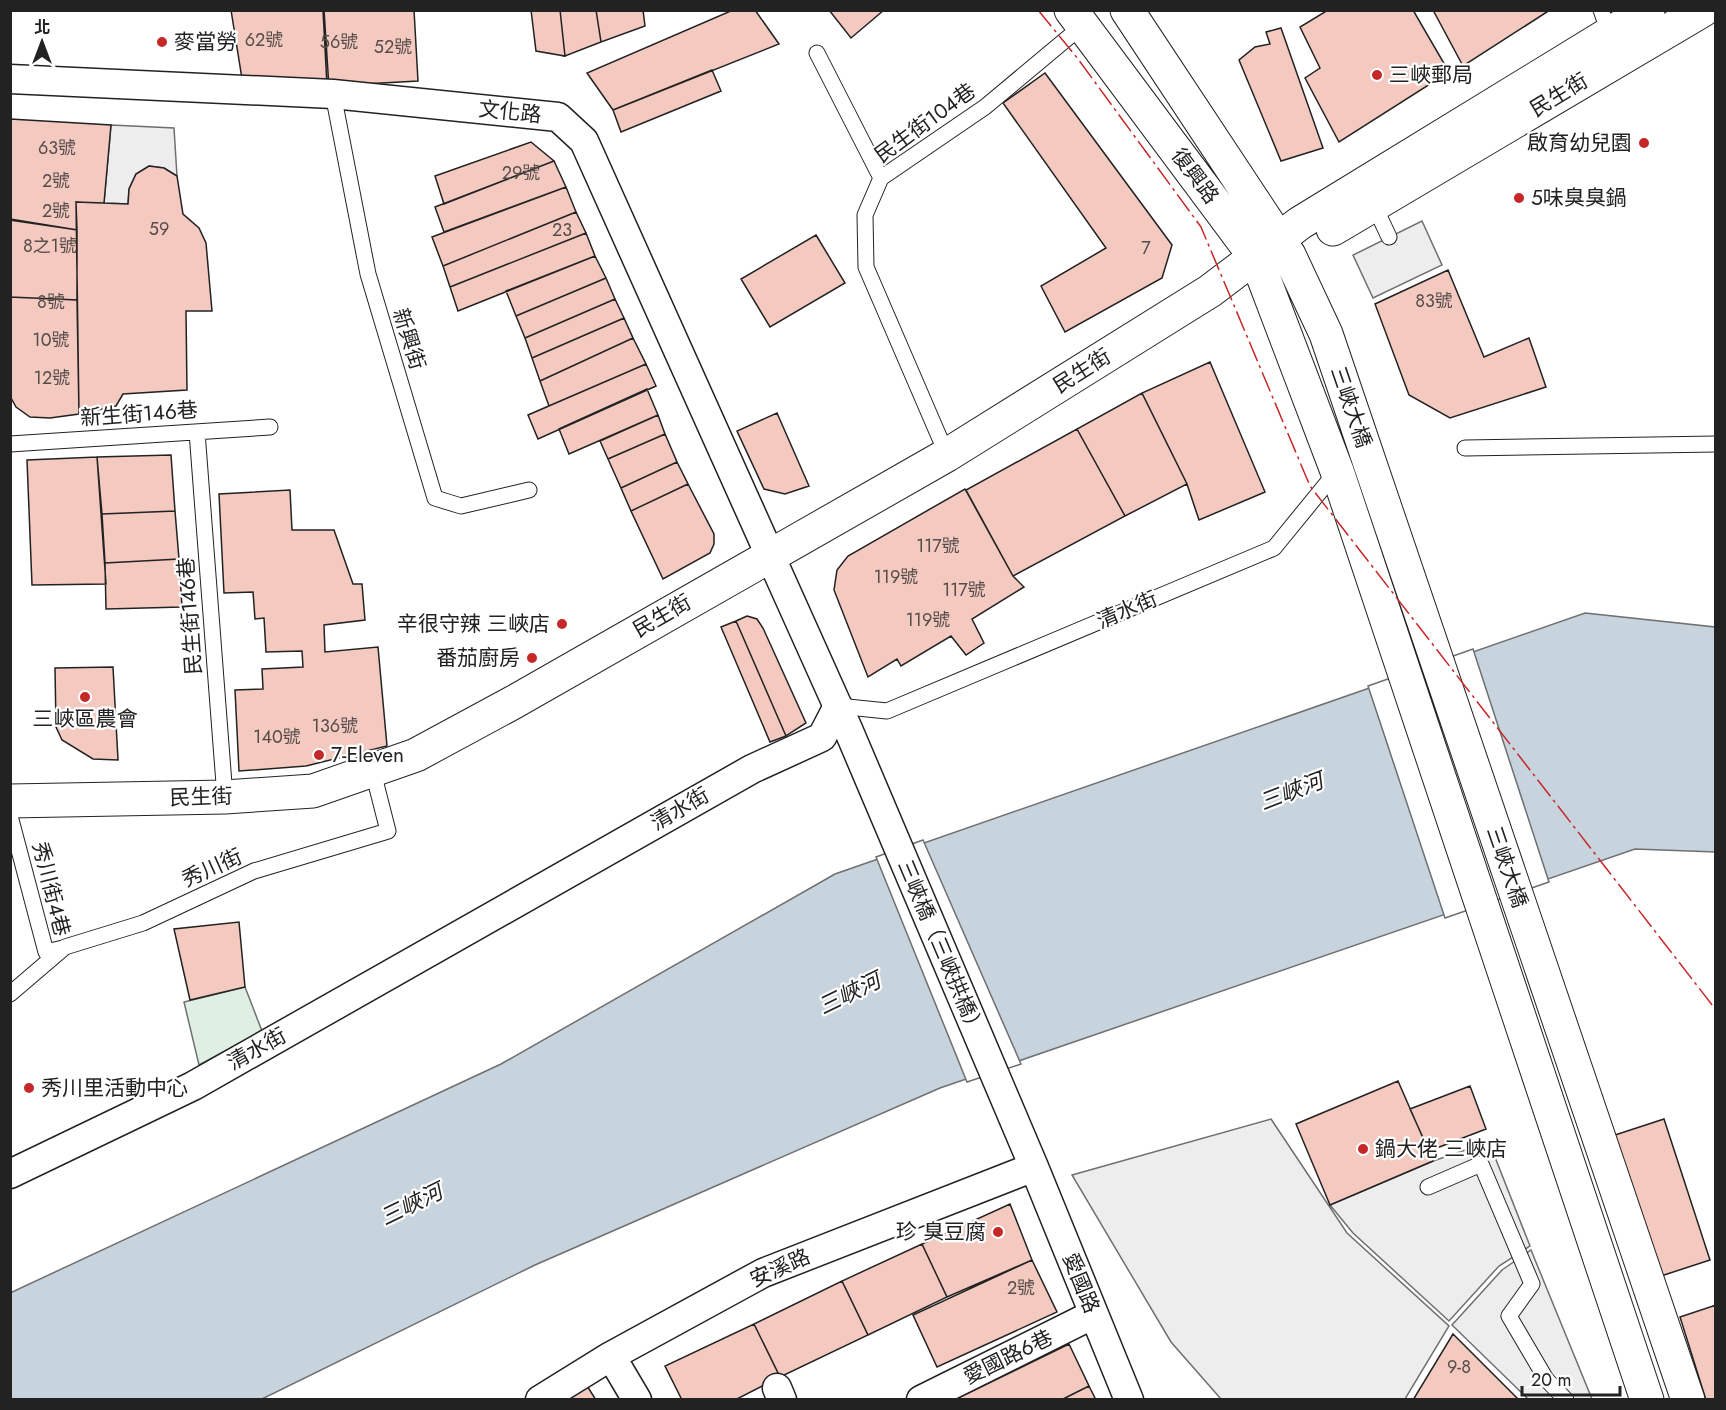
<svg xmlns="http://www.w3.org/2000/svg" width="1726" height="1410" font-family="Jost,'Noto Sans TC',sans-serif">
  <rect width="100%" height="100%" fill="#fff"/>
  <path fill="#e0efe3" stroke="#6f6f6f" stroke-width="1.5" d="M245,987l17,44 -63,34 -15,-63z"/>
  <path fill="#ededed" stroke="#6f6f6f" stroke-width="1.5" d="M111,125l63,3 3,48 -13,-8 -15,-2 -13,8 -7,15 -1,15 -24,-1z
    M1422,221l20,44 -69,33 -20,-43z
    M1271,1119l76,114 102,93 -44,73h-184l-50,-57 -99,-167z
    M1489,1142l41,104 -31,20 -50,55 -96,-88 -23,-28 103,-44z
    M1531,1250l61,149h-64l-76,-74 50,-55z"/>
  <path fill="#c7d3dd" stroke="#6f6f6f" stroke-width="1.5" d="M1585,613l130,14v225l-80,-3 -695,239 -405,177 -273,134h-251l-1,-106 491,-229 334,-190z"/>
  <path fill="#fff" stroke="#6f6f6f" stroke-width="1.5" d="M1473,649l76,233 -104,36 -77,-232z
    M923,840l98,224 -54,18 -91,-225z"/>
  <path fill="#f3c9c0" stroke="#222" stroke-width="1.5" d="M231,10h93l5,78 -86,-3z
    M323,10h91l4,71 -91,5z
    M531,10h29l5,46 -29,-5z
    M560,10h36l5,32 -36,14z
    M596,10h47l2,16 -44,16z
    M733,10h22l24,34 -166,66 -26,-37z
    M829,10h55l-33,28z
    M1328,10h85l36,62 -110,70 -34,-64 15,-10 -20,-41z
    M1433,10h117l-87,56z
    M1281,28l42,120 -42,13 -42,-101 16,-13 15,-3 -4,-12z
    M712,70l9,21 -100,41 -8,-22z
    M1045,73l127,172 -10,33 -97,54 -24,-46 65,-38 -103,-145z
    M10,119l101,6 -7,78 -28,-1 1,28 -67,-10z
    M531,142l23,19 -110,43 -9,-28z
    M554,161l12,26 -122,45 -9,-25z
    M149,166l15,2 13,8 6,38 16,14 7,15 6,68h-26l1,79 -64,4 -7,12 -37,8 -3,-212 52,2 1,-15 7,-15z
    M566,187l10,25 -133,54 -11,-29z
    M576,212l10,21 -136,54 -7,-21z
    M10,219l67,11v70l-67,-3z
    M586,233l9,23 -137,55 -8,-24z
    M816,235l29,48 -75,44 -29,-48z
    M595,256l11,22 -90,38 -10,-25z
    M1448,270l36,87 45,-19 17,49 -96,31 -41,-23 -34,-91z
    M606,278l9,21 -90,39 -9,-22z
    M10,297l67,3 2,114 -29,4 -20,-1 -14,-10 -6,-11z
    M615,299l9,19 -92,40 -7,-20z
    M624,318l9,20 -93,43 -8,-23z
    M633,338l13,26 -97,42 -9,-25z
    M1210,362l55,130 -66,28 -12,-36 -45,-91z
    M646,364l10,22 -118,53 -10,-24z
    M647,389l11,26 -89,39 -10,-25z
    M1142,393l45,91 -62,32 -48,-87z
    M777,413l32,73 -24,8 -21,-5 -27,-58z
    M658,415l7,19 -57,25 -8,-18z
    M1077,429l48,87 -112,60 -47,-86z
    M665,434l12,28 -56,26 -13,-29z
    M171,455l4,56 -73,3 -5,-57z
    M97,457l9,127 -74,1 -5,-125z
    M677,462l11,22 -57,27 -10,-23z
    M688,484l26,50v10l-4,9 -47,26 -32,-68z
    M965,489l48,87 11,11 -52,32 12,24 -18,12 -15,-19 -50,30 -4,-7 -29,18 -34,-87 3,-20 11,-14z
    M290,490l2,40h42l19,54h9l3,36 -41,5 1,27 53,-5 9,99 -81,20 -67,5 -4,-81 28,-1 -1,-20 41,-2 -1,-16 -36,1 -2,-34 -9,1 -2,-27 -29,1 -5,-99z
    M175,511l4,48 -74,4 -3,-49z
    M179,559l3,48 -76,2 -1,-46z
    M747,616l10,3 6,9 43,95 -20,13 -50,-115z
    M736,621l50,115 -16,6 -49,-115z
    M113,667l5,93 -25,-1 -31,-19 -6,-13 -1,-59z
    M239,922l6,65 -55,13 -16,-71z
    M1398,1081l35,80 -103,44 -34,-81z
    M1470,1086l16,43 -57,22 -19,-42z
    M1664,1119l46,141 -49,16 -46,-141z
    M1010,1204l22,56 -85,37 -25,-53z
    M922,1244l25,53 -79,38 -26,-54z
    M1032,1260l25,52 -120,55 -24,-52z
    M842,1281l26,54 -88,42 -26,-53z
    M1716,1305v95h-10l-26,-83z
    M754,1324l26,53 -45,23h-53l-17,-34z
    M1453,1334l66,66h-106z
    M1069,1344l20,42 -28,14h-107z
    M584,1381l12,19h-43z
    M1089,1386l7,14h-35z"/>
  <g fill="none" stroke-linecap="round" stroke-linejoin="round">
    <g stroke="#222" stroke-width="17">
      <path id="service" d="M1601,10l9,26
        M817,53l64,125
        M333,94l35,180 67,224 26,8 68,-16
        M1374,205l15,32
        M197,432l28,365
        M10,444l260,-17
        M1465,448l251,-4
        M947,455l-81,-188 -1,-52 16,-37 104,-71 97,-81
        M838,706l49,5 387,-163 62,-76
        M10,816l36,136 17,-4
        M10,994l55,-47 78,-24 111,-52 134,-40 -15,-59
        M1428,1187l53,-23 51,120 -23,32 37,63 20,21"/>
    </g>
    <g stroke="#222" stroke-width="31">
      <path id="minor" d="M10,79l323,15 225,23 26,24 264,588 186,438 95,233
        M10,1174l183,-88 559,-317 70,-32 16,-31
        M611,1356l26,44
        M777,1388l5,12
        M540,1400l71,-44 152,-83 271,-106
        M921,1400l173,-86"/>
    </g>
    <g stroke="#222" stroke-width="35">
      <path id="tertiary" d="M1333,229l370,-219
        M10,801l215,-4 88,-6 103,-36 98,-53 433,-247 263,-164 90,-68 348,-213"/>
    </g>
    <g stroke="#222" stroke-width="35">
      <path id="secondary" d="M1071,10l185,248 81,213 310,929
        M1127,10l162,245 37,79 362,1066"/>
    </g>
    <use href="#service" stroke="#fff" stroke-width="15"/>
    <use href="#minor" stroke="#fff" stroke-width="28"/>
    <use href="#tertiary" stroke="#fff" stroke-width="33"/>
    <use href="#secondary" stroke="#fff" stroke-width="33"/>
    <path stroke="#c62828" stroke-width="1.5" stroke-dasharray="21 4.5 3 4.5" stroke-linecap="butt" d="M1038,10l40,49 123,168 109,259 406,524"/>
  </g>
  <g fill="#c62828" stroke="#fff" stroke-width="2">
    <circle cx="162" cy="42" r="6"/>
    <circle cx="1377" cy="75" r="6"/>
    <circle cx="1644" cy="143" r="6"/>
    <circle cx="1519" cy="198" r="6"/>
    <circle cx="562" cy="624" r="6"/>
    <circle cx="532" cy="658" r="6"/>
    <circle cx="85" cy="697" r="6"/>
    <circle cx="319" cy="755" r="6"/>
    <circle cx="29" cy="1088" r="6"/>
    <circle cx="1363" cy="1149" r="6"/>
    <circle cx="998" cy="1232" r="6"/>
  </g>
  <g text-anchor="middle" stroke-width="4.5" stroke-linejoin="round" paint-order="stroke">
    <g font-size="18" fill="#564c4a">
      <text x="264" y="46">62號</text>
      <text x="339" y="48">56號</text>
      <text x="393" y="53">52號</text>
      <text x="57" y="154">63號</text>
      <text x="521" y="179">29號</text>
      <text x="56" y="187">2號</text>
      <text x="56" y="217">2號</text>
      <text x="159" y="235">59</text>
      <text x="562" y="236">23</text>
      <text x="50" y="252">8之1號</text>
      <text x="1146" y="254">7</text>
      <text x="1434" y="307">83號</text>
      <text x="51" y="308">8號</text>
      <text x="51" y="346">10號</text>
      <text x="52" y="384">12號</text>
      <text x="938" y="552">117號</text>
      <text x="896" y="583">119號</text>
      <text x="964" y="596">117號</text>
      <text x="928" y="626">119號</text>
      <text x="335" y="732">136號</text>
      <text x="277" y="743">140號</text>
      <text x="1021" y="1294">2號</text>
      <text x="1459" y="1373">9-8</text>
    </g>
    <g font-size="21" fill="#222" stroke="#fff" text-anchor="start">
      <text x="174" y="49">麥當勞</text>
      <text x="1389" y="82">三峽郵局</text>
      <text x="1632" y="150" text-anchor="end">啟育幼兒園</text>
      <text x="1531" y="205">5味臭臭鍋</text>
      <text x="550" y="631" text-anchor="end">辛很守辣 三峽店</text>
      <text x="520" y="665" text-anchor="end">番茄廚房</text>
      <text x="85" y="726" text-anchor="middle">三峽區農會</text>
      <text x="331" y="762">7-Eleven</text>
      <text x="41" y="1095">秀川里活動中心</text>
      <text x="1375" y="1156">鍋大佬 三峽店</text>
      <text x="986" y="1239" text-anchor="end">珍 臭豆腐</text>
    </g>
    <g font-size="21" fill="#222" stroke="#fff">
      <text transform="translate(1559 95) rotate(-31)" y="7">民生街</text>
      <text transform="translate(510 112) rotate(6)" y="7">文化路</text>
      <text transform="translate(925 123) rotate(-36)" y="7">民生街104巷</text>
      <text transform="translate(1195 176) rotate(53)" y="7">復興路</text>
      <text transform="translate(409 339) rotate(73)" y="7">新興街</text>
      <text transform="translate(1082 371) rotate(-32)" y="7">民生街</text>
      <text transform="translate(1351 407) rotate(71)" y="7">三峽大橋</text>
      <text transform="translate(139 414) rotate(-4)" y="7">新生街146巷</text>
      <text transform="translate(1127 610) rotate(-23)" y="7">清水街</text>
      <text transform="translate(190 616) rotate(-94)" y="7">民生街146巷</text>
      <text transform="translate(662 616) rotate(-30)" y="7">民生街</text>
      <text transform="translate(201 797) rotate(-2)" y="7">民生街</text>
      <text transform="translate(680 809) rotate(-30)" y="7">清水街</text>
      <text transform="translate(1507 867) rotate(71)" y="7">三峽大橋</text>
      <text transform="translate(212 868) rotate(-24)" y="7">秀川街</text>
      <text transform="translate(51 889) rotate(76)" y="7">秀川街4巷</text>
      <text transform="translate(941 948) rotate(67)" y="7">三峽橋（三峽拱橋）</text>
      <text transform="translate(257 1049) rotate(-29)" y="7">清水街</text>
      <text transform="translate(780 1268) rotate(-24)" y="7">安溪路</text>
      <text transform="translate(1081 1283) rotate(68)" y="7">愛國路</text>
      <text transform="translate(1008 1357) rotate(-26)" y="7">愛國路6巷</text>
    </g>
    <g font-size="22" font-style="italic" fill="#222" stroke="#fff">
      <text transform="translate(1291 791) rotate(-21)" y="8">三峽河</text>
      <text transform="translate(849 993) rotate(-26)" y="8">三峽河</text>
      <text transform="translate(411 1204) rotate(-26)" y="8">三峽河</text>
    </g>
  </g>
  <rect width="1726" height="1410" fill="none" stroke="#222222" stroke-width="24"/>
  <g transform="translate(42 42)" stroke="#ffffff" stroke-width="4.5" paint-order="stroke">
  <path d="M0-4.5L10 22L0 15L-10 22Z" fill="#222222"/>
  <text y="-9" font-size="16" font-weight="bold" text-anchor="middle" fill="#222222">北</text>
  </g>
  <path d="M1522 1386v9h98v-9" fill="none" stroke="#222222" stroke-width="3"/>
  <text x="1531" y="1386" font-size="18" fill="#222222" stroke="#ffffff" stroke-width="4.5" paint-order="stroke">20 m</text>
</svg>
